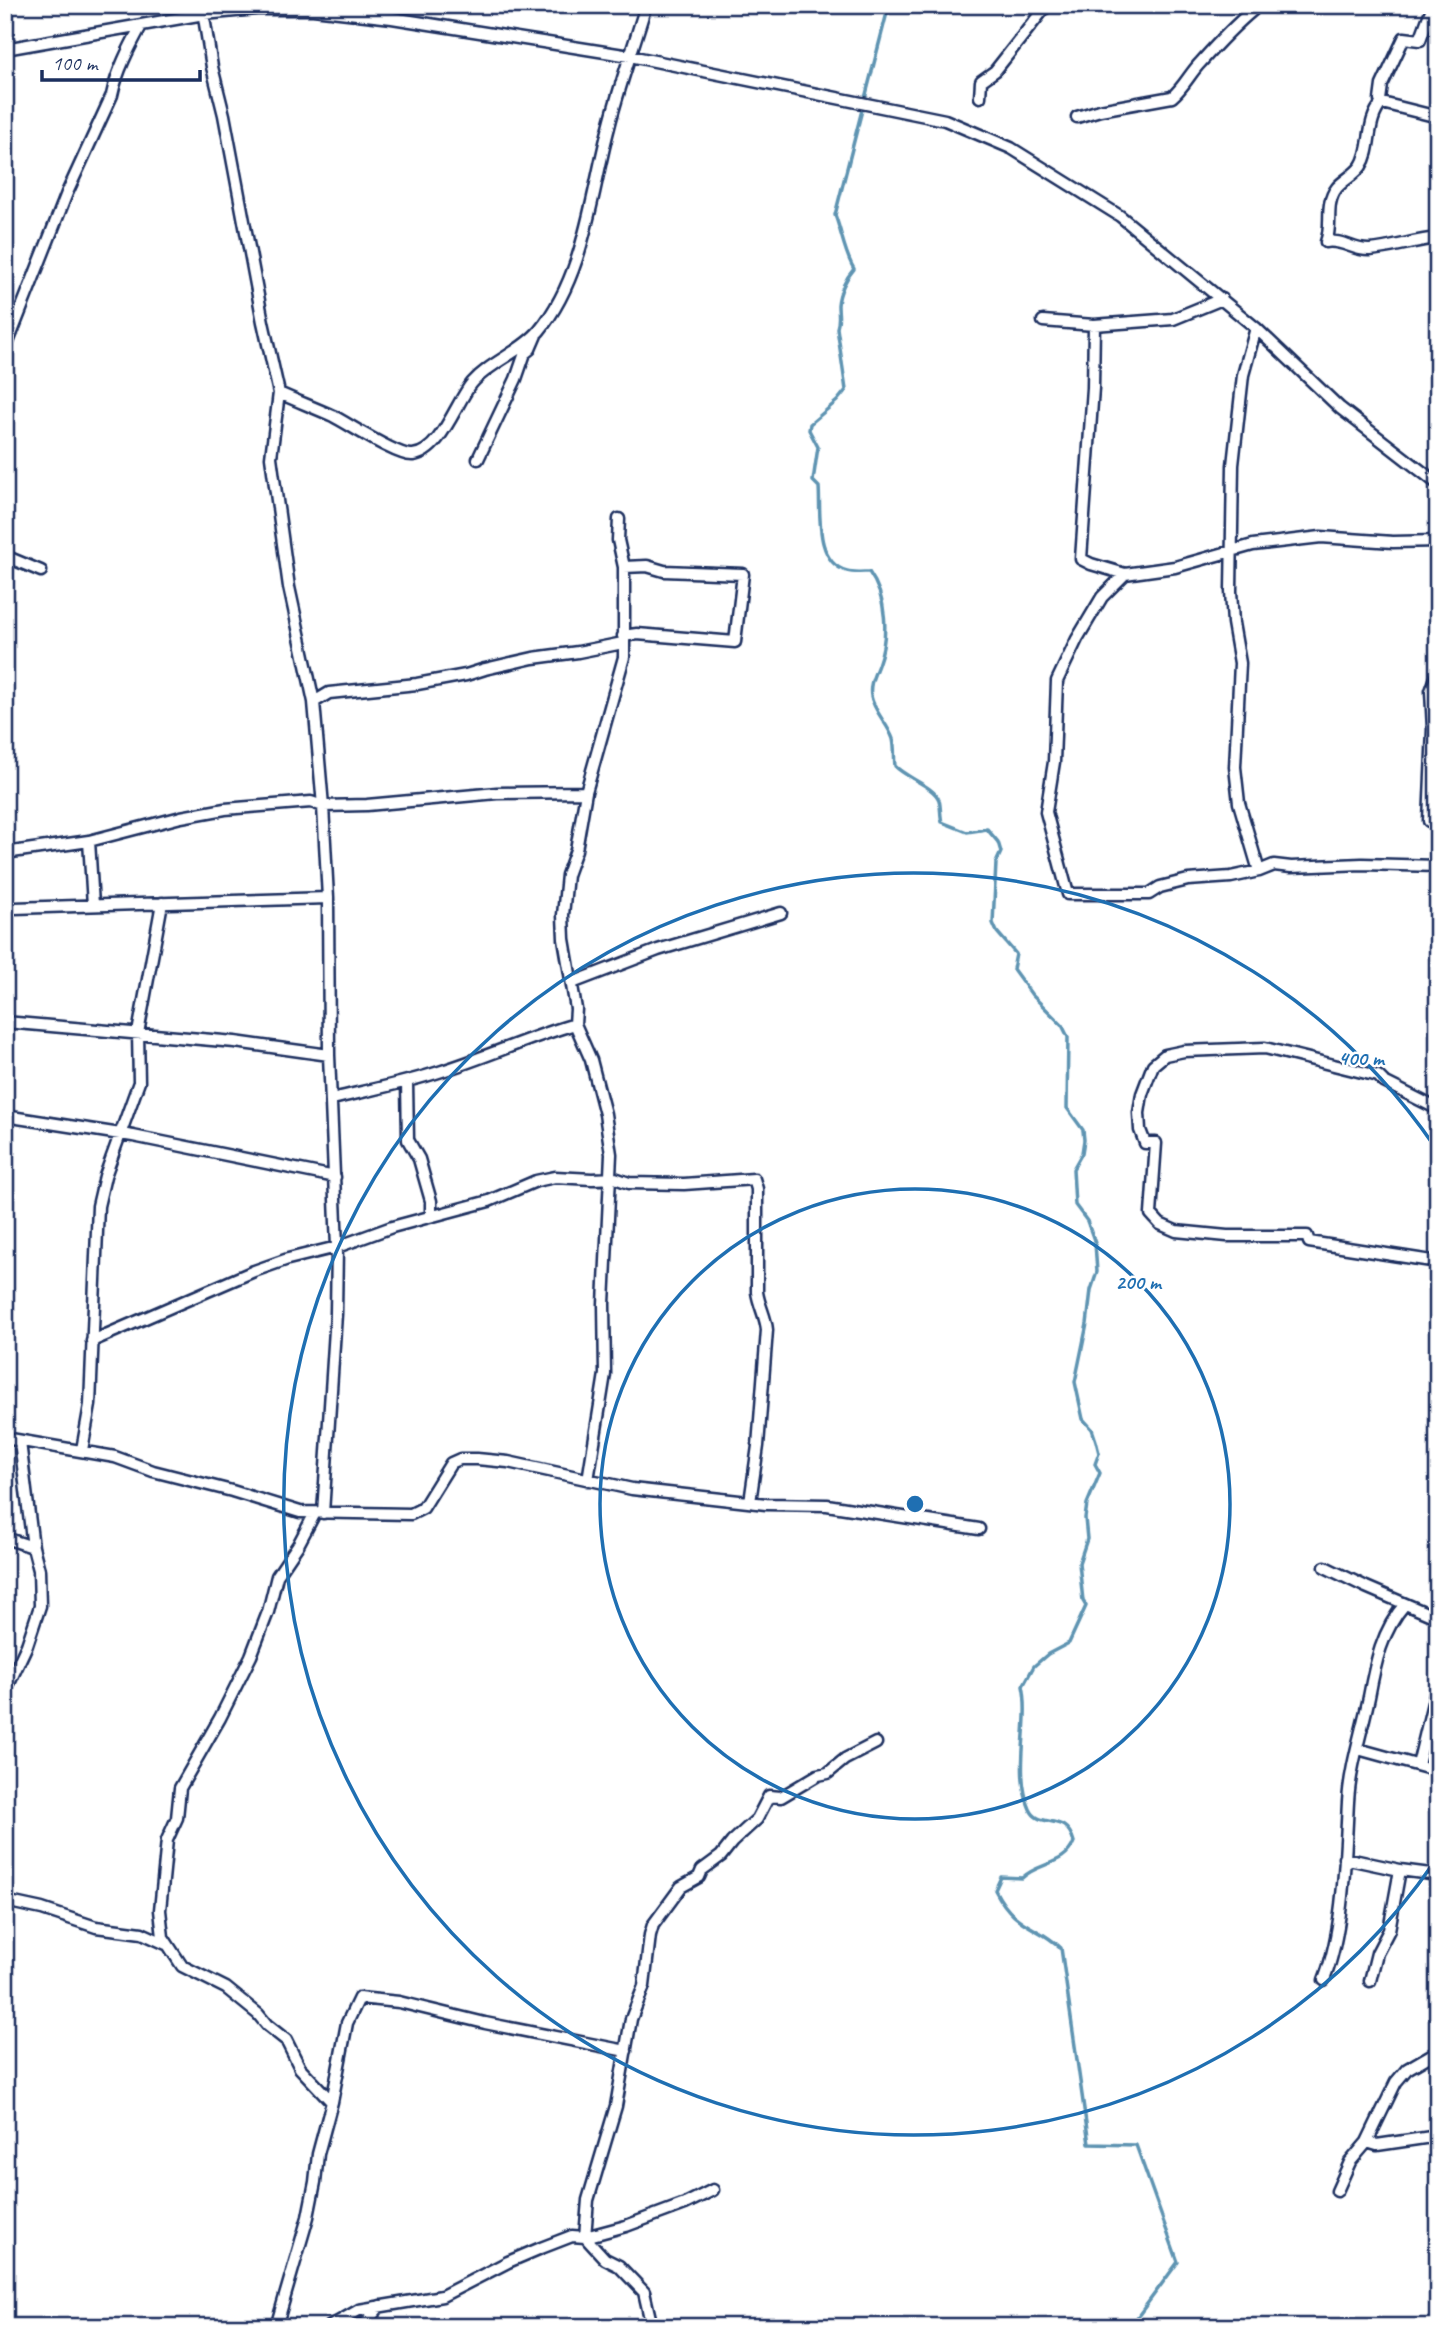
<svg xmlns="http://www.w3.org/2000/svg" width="1443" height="2332" font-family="Caveat,sans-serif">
  <rect width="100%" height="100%" fill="#fff"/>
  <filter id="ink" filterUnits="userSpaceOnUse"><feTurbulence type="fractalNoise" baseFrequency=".0143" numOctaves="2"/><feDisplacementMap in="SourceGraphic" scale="14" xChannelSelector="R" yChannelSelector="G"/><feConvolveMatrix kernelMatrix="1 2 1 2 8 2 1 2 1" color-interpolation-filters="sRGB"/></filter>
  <g filter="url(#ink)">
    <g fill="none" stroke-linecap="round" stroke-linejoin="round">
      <path stroke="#5e94b2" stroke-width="3.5" d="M889,5l-54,210c7,18 9,37 19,54 -8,9 -15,23 -16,36 0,9 2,14 -1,23l9,62 -9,11 -27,23 -1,6 9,17 -5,34 6,6c2,25 -5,75 28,84 6,2 16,1 22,1 18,25 20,64 9,93 -4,11 -9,19 -7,31 3,16 17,28 22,43 2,8 1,19 2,27 11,12 39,20 44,34 2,7 1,15 3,22l25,10 20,-3 11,13 3,10 -5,11 -3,60 4,9 19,22 -3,15 19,26 30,30 6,12 -1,71 16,22 1,10 -2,13 -9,16 2,36 12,16 8,22 2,29 -6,18 -4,34 -12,58 8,37 9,10 4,12 3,12 -4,11 5,9 -13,31 -2,14 2,21 -8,24 4,38 3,5 -17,37 -21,11 -14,12 -11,20c8,36 -10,86 7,123 9,21 36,2 44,33 -9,24 -36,20 -52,36l-21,-1 -6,13c20,39 41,34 66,58l28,196 47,1 42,117 -48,65"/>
      <g stroke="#1b2f5e" stroke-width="15">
        <path id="street" d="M202,5l10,62 12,48 39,207 16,71 -8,64 18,130 25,115 9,104 5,92 1,157 8,192 -1,67 -13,199
          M1433,5l-13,35 -16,-2 -22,47 -2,15 2,3c-17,19 -9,45 -21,63 -11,15 -27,15 -31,38 -2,13 1,25 -4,38 16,-3 28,9 44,8 23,-2 45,-10 68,-12
          M5,49l199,-35 53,-5h56l79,9 238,38 315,64 66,28 109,68 136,112 84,80 98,76
          M980,97l1,-16 14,-10 52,-66
          M1382,103l56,14
          M1077,117l23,-7 72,-13c12,-10 18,-24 29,-35 16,-18 33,-36 52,-52l2,-5
          M1043,321l51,4 79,-6 49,-20
          M1094,325l-1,63 -12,171 10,5 34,10 50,-7 78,-22 68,-8 72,5 45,-1
          M1256,328l-13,47 -10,90 -2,126 2,32 7,40 -5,104 4,36 20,68
          M5,350l62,-157 45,-98c5,-24 17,-47 29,-69
          M279,393c18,8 36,15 54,23 16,8 65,41 80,39 28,-3 43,-53 59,-72 18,-21 49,-31 67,-52 46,-56 52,-137 70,-204 10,-41 25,-81 37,-122
          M478,459l38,-80 9,-26 5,-4 6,-14
          M5,556l36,15
          M1125,574l-23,23 -25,42 -20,42 -3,81 -8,50 22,82h81l11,-7 28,-7 43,-3 28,-6 15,-6 17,2 71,-3 76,2
          M623,636l14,-2 98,8 8,-68 -79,-3 -17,-5 -23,1
          M314,702l15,-9 88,-9 49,-9 19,-6 48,-11 45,-6 45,-9
          M1429,821l4,-92 -2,-38 7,-19
          M89,841l4,64
          M5,853l84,-12 92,-24 44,-8 86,-7 12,4 44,-1 130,-12 89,-1
          M14,908l314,-10
          M572,983l86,-33 123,-37
          M5,1022l230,20 94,13
          M407,1082l1,58 11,19 12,42v15
          M332,1099c37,-9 74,-16 110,-28 45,-14 88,-34 133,-47
          M1438,1109l-54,-27 -6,-6 -113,-28 -81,3 -19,4 -12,10 -11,29 -3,19 1,17 5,13h11l-5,71 9,10 16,7 51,5h80l2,6 129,20
          M5,1116l128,20 202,41
          M92,1341l162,-70 34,-12 49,-12 55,-20 97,-26 47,-20 19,-4 37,2 23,-1 14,5 55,1 70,-5 3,10v103c2,14 9,25 10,38l-9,116 -8,56
          M5,1438l110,19 38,14 79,20 68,21 111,2 12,-6 28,-45 9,-4h17l31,3 124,27 134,15 61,1 152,24
          M82,1450l8,-45 8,-199 7,-30 34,-94 -1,-49 24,-130
          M588,1480l17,-106 -1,-70 7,-150 -6,-40 -14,-54 -16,-36 1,-15 -12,-70 -1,-24 4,-40 9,-25 10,-58 38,-135v-90l-6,-27 1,-21
          M315,1513l-17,32 -21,31 -9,36 -17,44 -31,62 -40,70 -3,30 -10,22 -7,70 3,27 19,29 44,22 32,26 9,11 19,15 14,28 32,34
          M5,1538l28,9
          M1325,1567l41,20 72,31
          M5,1692l22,-47 13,-39 -1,-36 -6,-23 -13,-105
          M1358,1749l80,22
          M1418,1765l20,-83
          M1344,1858l56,12 38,5
          M5,1901l37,8 54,18 46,6 24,11
          M1324,1980c20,-51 21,-123 24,-178 2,-35 14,-71 21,-105 6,-33 13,-67 36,-93
          M1370,1981l7,-28 12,-23 11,-60
          M1367,2142l10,3 61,-9
          M1337,2191l13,-29 17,-20 29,-60 11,-13 31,-18
          M276,2327l32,-110 7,-35 3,-28 14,-52 15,-79 12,-25 40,4 86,21 141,28
          M329,2327l30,-17 83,-14 66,-34 33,-14 31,-12 13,1 41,-11 59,-22 28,-14
          M362,2327l18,-21
          M652,2327l-8,-35 -25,-26 -14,-7 -20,-22 3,-37 28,-94 15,-87 13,-33 6,-51 3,-10 28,-38 18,-10 3,-7 19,-14 11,-14 25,-23 12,-23 12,1 37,-22 10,-2 17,-14 31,-16"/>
      </g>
      <use href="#street" stroke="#fff" stroke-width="10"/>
    </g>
  </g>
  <g fill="none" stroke="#1f6fb2" stroke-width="3.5">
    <circle cx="915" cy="1504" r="315"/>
    <path d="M1435 1861A631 631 0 1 1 1435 1147"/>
  </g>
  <circle cx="915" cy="1504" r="10" fill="#1f6fb2" stroke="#fff" stroke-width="3.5"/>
  <g font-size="21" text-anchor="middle" font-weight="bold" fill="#1f6fb2" stroke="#fff" stroke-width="5" stroke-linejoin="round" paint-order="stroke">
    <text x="1361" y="1065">400 m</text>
    <text x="1138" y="1289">200 m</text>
  </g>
  <rect width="1443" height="2332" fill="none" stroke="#fff" stroke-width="28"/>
  <rect x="14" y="14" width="1415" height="2304" fill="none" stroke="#1b2f5e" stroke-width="2.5" filter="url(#ink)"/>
  <path d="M42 70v10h158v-10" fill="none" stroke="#1b2f5e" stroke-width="3.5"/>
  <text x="52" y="70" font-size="21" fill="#1b2f5e" stroke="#ffffff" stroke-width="5" paint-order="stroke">100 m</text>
</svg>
